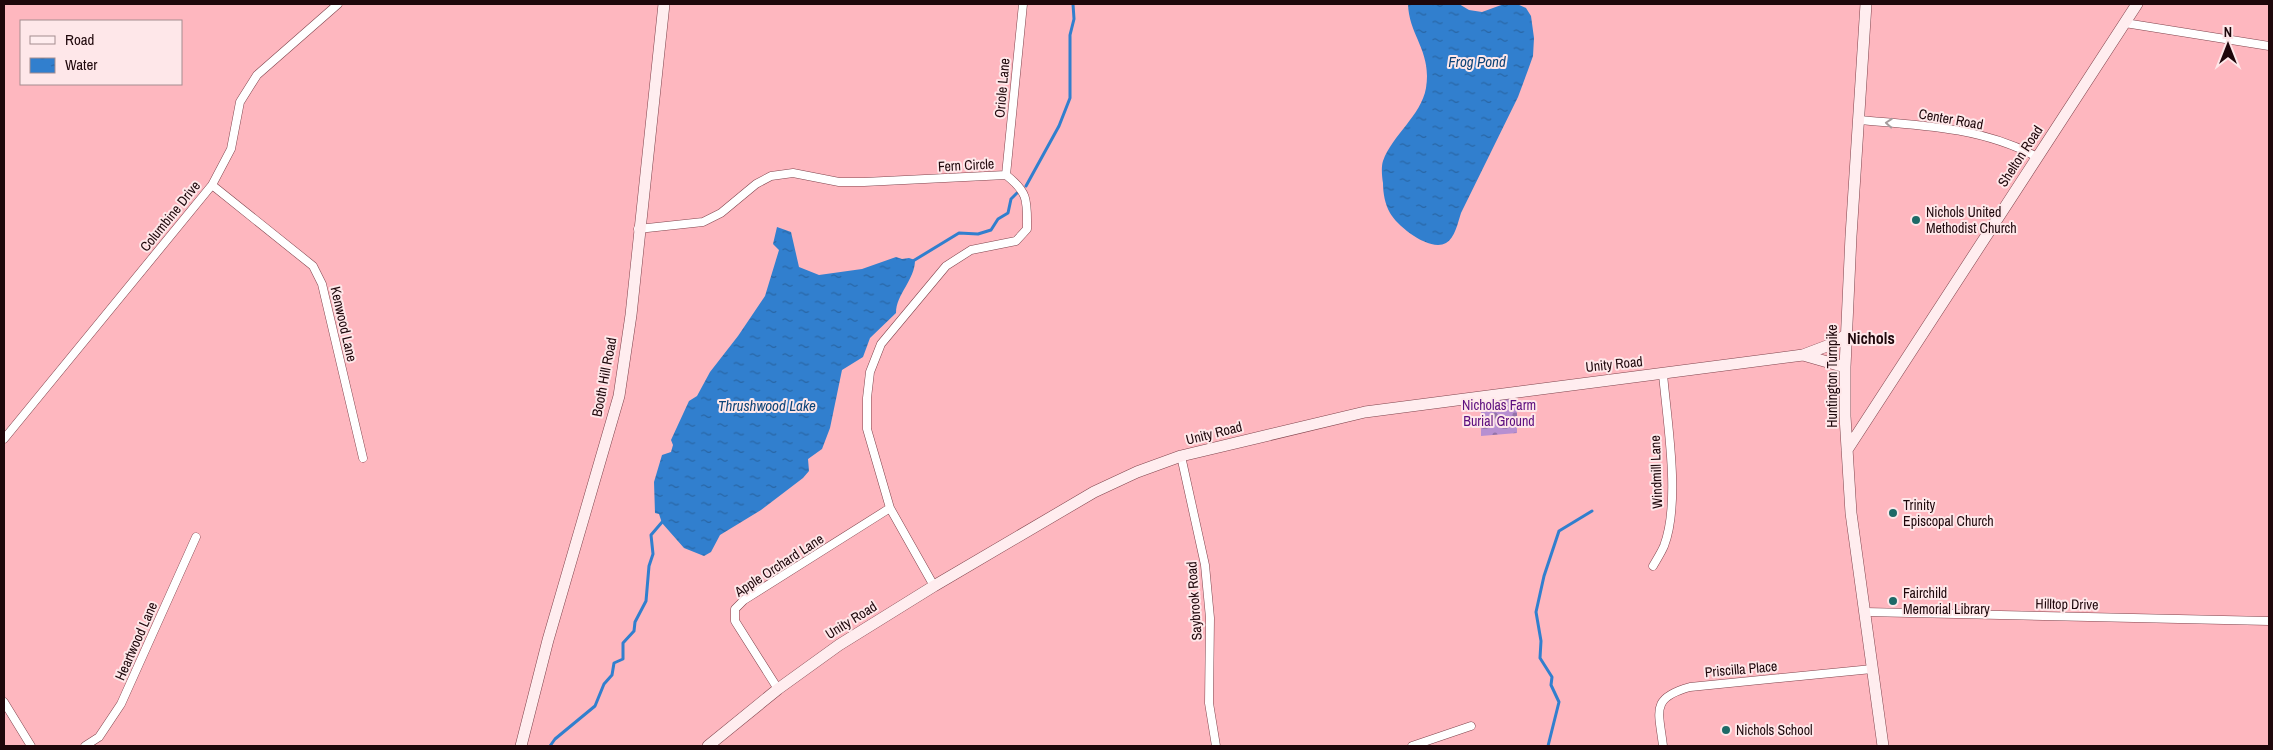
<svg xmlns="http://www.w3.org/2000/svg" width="2273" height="750" font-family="'Archivo Narrow',sans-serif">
  <defs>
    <pattern id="cemetery-stones" width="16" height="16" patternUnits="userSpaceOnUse" patternTransform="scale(1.25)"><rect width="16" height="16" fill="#b78fd1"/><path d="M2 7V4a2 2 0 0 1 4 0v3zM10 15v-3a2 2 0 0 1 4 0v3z" fill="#9473a8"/></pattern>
    <pattern id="water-ripples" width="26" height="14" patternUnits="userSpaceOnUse" patternTransform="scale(1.25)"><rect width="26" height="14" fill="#317fce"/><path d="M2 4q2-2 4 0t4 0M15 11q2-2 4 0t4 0" fill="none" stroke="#2966a5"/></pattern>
  </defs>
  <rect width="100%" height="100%" fill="#feb7bf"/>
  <path fill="url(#cemetery-stones)" d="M1517,389v44l-36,3v-43z"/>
  <path fill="url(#water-ripples)" d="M1408,4h51l10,6 13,2 22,-8h13l9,4 5,8 3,22 -1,18 -5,14 -10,27 -57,116c-3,9 -6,25 -15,30 -16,9 -48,-16 -56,-30 -5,-9 -7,-20 -7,-30 -1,-6 -2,-16 0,-22 10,-27 38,-45 43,-73 6,-37 -17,-52 -18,-84z
    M777,227l14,5 8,35 20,8 43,-6 34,-12 6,2 7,-1 6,2c0,20 -19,34 -19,53l-26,25 -7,19 -21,13 -12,58 -8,21 -14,10 1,12 -6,7 -42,32 -41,25 -9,17 -7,4 -20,-8 -22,-25 -3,-9 -4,-1 -1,-31 8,-27 9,-3 2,-7 -2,-5 18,-39 8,-5 13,-24 28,-36 27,-40 14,-46 -6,-6z"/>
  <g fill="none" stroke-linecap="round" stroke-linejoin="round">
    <path stroke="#317fce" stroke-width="3" d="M1026,186l33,-60 11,-28v-63l4,-16 -1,-15
      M913,261l46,-28 19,1 13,-4 7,-11 10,-6 3,-14 6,-6
      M550,746l5,-7 40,-33 9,-22 8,-9 2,-12 9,-4v-16l11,-12 1,-9 11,-21 3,-35 4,-12 -2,-19 12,-14
      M1548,746l11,-44 -8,-17 1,-8 -12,-19 1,-17 -5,-29 8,-36 15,-45 33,-20"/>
    <g stroke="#80444d" stroke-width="9">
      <path id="street" d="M2125,23l144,23
        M1858,120c61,5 124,7 179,37
        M1006,175l17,-171
        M212,185l101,81 9,18 41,174
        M638,229l65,-7 18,-9 35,-29 15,-8 22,-3 46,9h25l142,-7c23,18 21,26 21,54l-11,12 -45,9 -25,16 -65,78 -11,28 -3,26v31l23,79 44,78
        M4,439l208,-254 19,-36 9,-47 17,-27 81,-71
        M1181,456l24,109 5,53 -1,85 7,43
        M1653,566c4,-7 8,-13 11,-20 17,-44 3,-125 -1,-172
        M1865,612l404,9
        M778,689l-43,-68v-12l9,-9 146,-92
        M4,702l27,44
        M85,746l14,-9 22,-33 75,-167
        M1412,746l59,-20
        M1663,746c-4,-35 -13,-48 27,-59l182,-18"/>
    </g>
    <g stroke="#80444d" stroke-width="12">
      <path id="secondary" d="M1866,4l-15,232 -6,131v49l6,97 32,233
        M1803,355l42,12
        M1847,450l290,-446
        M521,746l27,-106 71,-244 12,-81 33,-311
        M708,746l70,-57 61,-44 95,-59 160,-94 43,-20 44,-16 184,-44 438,-57 29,-11 14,-9"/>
    </g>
    <use href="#street" stroke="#fff" stroke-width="8"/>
    <use href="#secondary" stroke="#ffedef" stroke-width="11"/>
  </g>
  <defs><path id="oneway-chevron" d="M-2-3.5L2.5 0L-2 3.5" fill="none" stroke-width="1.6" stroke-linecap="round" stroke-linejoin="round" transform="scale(1.25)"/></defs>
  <use stroke="#a59c9d" href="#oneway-chevron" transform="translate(1889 123) rotate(-176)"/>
  <g fill="#1d6967" stroke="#fee7e9" stroke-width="2">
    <circle cx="1916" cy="220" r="5"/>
    <circle cx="1893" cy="513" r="5"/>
    <circle cx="1893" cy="601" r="5"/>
    <circle cx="1726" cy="730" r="5"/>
  </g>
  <g text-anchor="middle" stroke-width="4" stroke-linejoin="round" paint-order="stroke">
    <g font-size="14" fill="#1e070b" stroke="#fee7e9">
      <text transform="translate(1002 88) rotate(-85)" y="5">Oriole Lane</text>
      <text transform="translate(1951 119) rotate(10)" y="5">Center Road</text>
      <text transform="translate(2020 156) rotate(-57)" y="5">Shelton Road</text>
      <text transform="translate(966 165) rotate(-3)" y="5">Fern Circle</text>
      <text transform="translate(170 216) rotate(-51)" y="5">Columbine Drive</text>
      <text transform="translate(344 324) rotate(77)" y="5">Kenwood Lane</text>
      <text transform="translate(1614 364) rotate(-6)" y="5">Unity Road</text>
      <text transform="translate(1832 376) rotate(-90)" y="5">Huntington Turnpike</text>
      <text transform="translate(604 377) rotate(-79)" y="5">Booth Hill Road</text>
      <text transform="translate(1214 433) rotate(-14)" y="5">Unity Road</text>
      <text transform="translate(1656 472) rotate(-92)" y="5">Windmill Lane</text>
      <text transform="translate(779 565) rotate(-33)" y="5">Apple Orchard Lane</text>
      <text transform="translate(1194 601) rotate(-94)" y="5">Saybrook Road</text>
      <text transform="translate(2067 604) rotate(1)" y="5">Hilltop Drive</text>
      <text transform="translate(851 620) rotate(-32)" y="5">Unity Road</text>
      <text transform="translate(136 641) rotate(-66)" y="5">Heartwood Lane</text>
      <text transform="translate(1741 669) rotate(-5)" y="5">Priscilla Place</text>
    </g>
    <g font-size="14" fill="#1e070b" stroke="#fee7e9" text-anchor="start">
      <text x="1926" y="217">Nichols United<tspan x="1926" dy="16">Methodist Church</tspan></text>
      <text x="1903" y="510">Trinity<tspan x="1903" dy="16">Episcopal Church</tspan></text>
      <text x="1903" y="598">Fairchild<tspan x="1903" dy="16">Memorial Library</tspan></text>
      <text x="1736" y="735">Nichols School</text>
    </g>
    <g font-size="14" fill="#5d0f7f" stroke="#fee7e9">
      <text x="1499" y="410">Nicholas Farm<tspan x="1499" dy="16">Burial Ground</tspan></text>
    </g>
    <g font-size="15" font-style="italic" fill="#0c4377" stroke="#fee7e9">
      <text x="1477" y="67">Frog Pond</text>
      <text x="767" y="411">Thrushwood Lake</text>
    </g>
    <g font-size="16" font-weight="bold" fill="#1e070b" stroke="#fee7e9">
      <text x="1871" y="344">Nichols</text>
    </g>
  </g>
  <rect width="2273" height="750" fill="none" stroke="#1e070b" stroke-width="10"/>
  <rect x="20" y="20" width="162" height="65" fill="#fee7e9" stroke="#a48d90"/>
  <rect x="30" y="36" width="25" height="8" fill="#ffedef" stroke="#a48d90"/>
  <text x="65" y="45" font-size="15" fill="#1e070b">Road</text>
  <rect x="30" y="58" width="25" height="15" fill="url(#water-ripples)" stroke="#a48d90"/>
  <text x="65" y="70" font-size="15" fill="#1e070b">Water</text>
  <g transform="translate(2228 45)" stroke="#fee7e9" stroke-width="4" paint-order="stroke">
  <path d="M0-4L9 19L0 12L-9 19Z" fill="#1e070b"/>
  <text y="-8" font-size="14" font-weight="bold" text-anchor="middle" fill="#1e070b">N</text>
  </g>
</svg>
